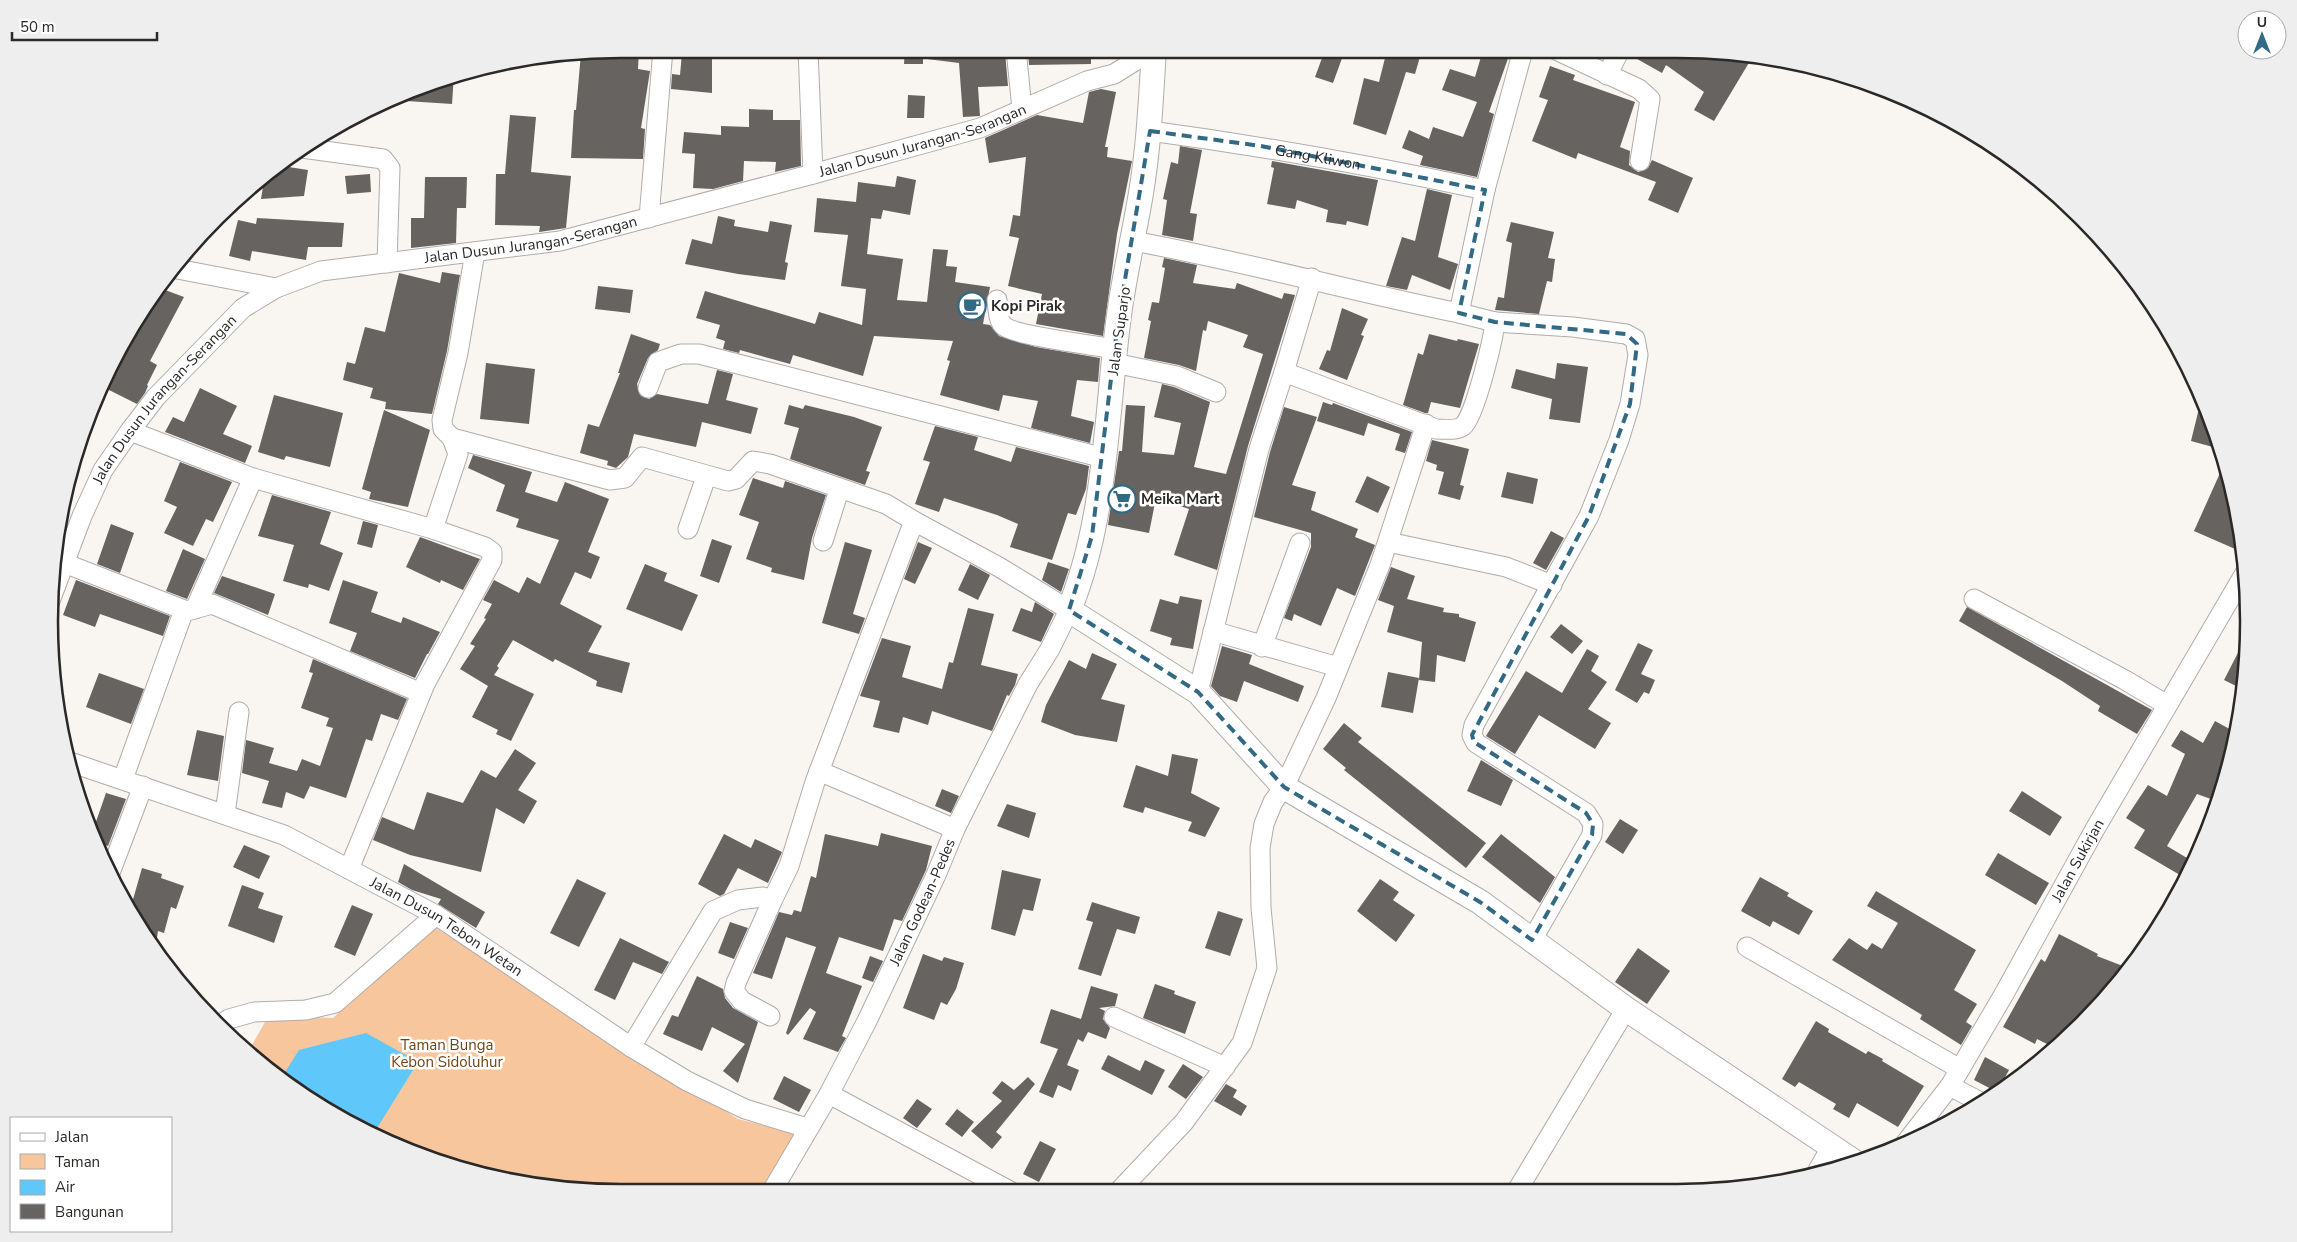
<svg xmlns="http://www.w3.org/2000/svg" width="2297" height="1242" font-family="'Nunito Sans',sans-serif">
  <rect width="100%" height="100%" fill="#f9f5f1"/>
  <path fill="#f8c69c" d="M434,927l304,192 73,18 -34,54 -193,1 -111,-18 -138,-57 -63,-42 -24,-23 21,-37 64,3z"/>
  <path fill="#5fc7f9" d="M366,1033l52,29 -44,71 -39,-16 -55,-37 19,-30z"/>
  <path fill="#676360" d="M621,49h18l-1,20 12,2 -9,57 4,1 -2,30 -72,-1 3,-48h2l5,-57z
    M905,49h18v15h-19z
    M928,49h52v5l25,-2 3,34 -30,1 2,29 -17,1 -4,-54 -32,-4z
    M1040,49h51v15l-62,1 -1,-14z
    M1325,50h20l-12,33 -18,-6z
    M1387,50h35l-7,24 -9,-2 -20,63 -33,-11 11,-46 15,4z
    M1483,50h28l-22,62 5,2 -17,63 -57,-12 3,-9 -21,-8 7,-18 20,9 4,-12 30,10 14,-35 -35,-12 8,-21 25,8z
    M1631,50h82l25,4 12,7 -36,60 -20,-11 10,-18 -38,-27 -4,8 -32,-18z
    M682,53l30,3v37l-41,-4 1,-15 8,1z
    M1550,66l25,9 -2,5 62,22 -15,45 10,4 -1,14 9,7 10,-4 4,-8 41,18 -15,35 -30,-13 8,-18 -78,-29 -2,6 -44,-18 16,-41 -9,-3z
    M454,75l-2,29 -61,-4 46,-21z
    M1101,89l15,3 -11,55h3l-1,10 25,4 -15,73 -14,102 -67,-12 6,-30 -34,-8 11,-48 -10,-2 4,-21 7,1 6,-59 -37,6 -4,-25 52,-23 46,8 6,-31z
    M908,95l17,1 -1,22h-17z
    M749,109l24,1v10h27l1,46 -26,6 1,-10 -32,-1 -1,20 -30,8 -20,-1 2,-34 -13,-1 2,-21 37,3v-9l28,1z
    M510,115l26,2 -5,55 40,4 -5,52 -27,4 1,-6 -45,-1 1,-51h9z
    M1180,146l22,4 -12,63 7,1 -4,27 -31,-6 5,-35 -4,-1 8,-37 7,2z
    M1272,161l106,19 -10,46 -21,-5 -1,4 -20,-3 2,-12 -31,-10 -2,9 -28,-5 7,-36 -3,-1z
    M276,165l32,5 -4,26 -43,3 4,-25z
    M370,174l1,18 -24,2 -2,-18z
    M897,176l19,4 -6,35 -27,-5 -2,9 -10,-1 -4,36 36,5 -6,41 30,2 6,-53 15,1 -2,16 11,1 -2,15 35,5 -7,37 7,1 9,11 37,11 64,11 -2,24 -21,-2 -6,36 23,6 -4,21 -59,-15 7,-27 -35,-6 -4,16 -59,-16 10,-34 -3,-1 6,-19 -79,-5 -11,40 -70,-21 -3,9 -50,-14 -1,3 -16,-4 2,-8 -9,-3 4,-13 -24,-7 9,-27 110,33 4,-12 43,13 4,-36 -25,-3 7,-51 -34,-3 3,-34 39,4 2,-20 37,5z
    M425,177h42l-1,31h-9l-1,35 -45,5v-30h13z
    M1427,189l25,6 -14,62 20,7 -8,26 -38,-15 -5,15 -21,-4 16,-49 13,4z
    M718,216l17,4 -1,6 34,6 2,-11 22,4 -7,37 3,1 -3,17 -47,-6 -53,-10 7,-25 20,5z
    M257,218l87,5 -2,24h-34l-2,13 -54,-9 -2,10 -21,-5 9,-36 18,4z
    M1511,222l43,10 -6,26 7,1 -3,23 -5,-1 -8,33 -44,-4 3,-13 6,1 8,-55 -6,-2z
    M1164,258l33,7 -4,18 42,6 2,-6 45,16 2,-6 11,2 -47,151 -31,124 -43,-15 15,-46 -33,-11 -7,35 -41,-8 11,-74h3l4,-46 19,1 -3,46 32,3 7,-32 -27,-6 8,-33 12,3 36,15 -16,65 32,7 37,-120 -20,-7 5,-12 -40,-14 -2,10 -3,-1 -7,41 -17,-6 -35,-7 7,-37 -3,-1 4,-18 7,1 6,-35 -3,-1z
    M442,272l18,3 -13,76 -15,63 -47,-5 1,-7 -16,-4 3,-10 -30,-8 4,-18 8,2 10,-37 20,5 14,-59 41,10z
    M598,286l35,4 -3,23 -35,-4z
    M157,287l27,10 -34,64 7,4 -10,20 1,1 -3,7 -8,11 -36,-18 44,-83z
    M1342,308l26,11 -7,16 3,1 -17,44 -28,-11 8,-19 3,1z
    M631,334l29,10 -2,6 -10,8 -11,26 3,11 9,4 8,-5 51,10 9,-34 16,4 -7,26 32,8 -7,26 -49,-12 -6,25 -62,-13 -6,23 -12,11 -9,-3 1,-4 -28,-8 8,-29 11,3 21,-54h-2z
    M1429,334l28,7 1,-2 21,5 -19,64 -29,-6 -3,11h-3l-22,-8 15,-52 5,2z
    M486,363l49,6 -6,55 -49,-5z
    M1557,363l31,4 -8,56 -31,-4 3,-20 -41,-11 5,-19 39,10z
    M200,388l37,18 -14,28 29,12 -7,17 -80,-31 8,-15 11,5z
    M274,395l69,18 -13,54 -44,-11 -2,4 -26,-8z
    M2201,400l19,49 -29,-8z
    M1323,402l9,3 1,-2 79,29 -7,21 -10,-3 5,-16 -32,-11 -4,13 -47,-15z
    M789,405l14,4 2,-4 49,12 28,10 -16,44 4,1 -5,13 -75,-26 9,-31 -15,-4z
    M1284,407l33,10 -25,68 24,7 -5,18 47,19 -3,8 20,8 -20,51 -18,-8 -16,38 -27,-12 -2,7 -8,-3 27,-71v-14l-57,-16 16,-65z
    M384,410l46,20 -22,77 -39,-8 2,-7 -9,-3z
    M935,426l43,11 -4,13 37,12 5,-15 73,19 -3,23 -10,26 -8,-2 -16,47 -42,-13 8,-23 -21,-9 -53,-17 -5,14 -24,-8 15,-42 -7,-2z
    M1432,440l37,9 -9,36 4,1 -4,14 -22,-6 6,-22 -8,-2 1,-5 -11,-4z
    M473,455l59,17 -7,20 32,10 8,-20 44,17 -21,53 12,5 -9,22 -16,-7 -15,32 42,22 -14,26 42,11 -8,30 -26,-7 1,-5 -42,-22 -2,3 -40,-22 -16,26 2,2 -5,7 40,19 -23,47 -15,-7 2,-4 -26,-13 16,-31 -28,-17 15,-23 -5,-2 16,-25 -2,-1 8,-14 -9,-4 11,-20 25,13 8,-16 13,7 19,-44 -43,-13 3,-8 -23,-8 9,-26 -37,-17z
    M180,462l52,20 -19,40 -7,-3 -13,27 -29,-13 13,-26 -13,-6z
    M2225,462l4,11 13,79 -48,-21z
    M1507,472l31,7 -5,25 -32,-7z
    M1367,476l23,11 -12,26 -23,-11z
    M753,478l30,10 2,-7 41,14 -14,43 -8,42 -33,-8 1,-4 -26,-9 13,-37 -20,-7z
    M272,495l59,17 -11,32 23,9 -14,38 -20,-7 -1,4 -25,-7 11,-36 -36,-9z
    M363,521l15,4 -6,23 -15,-4z
    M111,524l23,9 -14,40 -23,-9z
    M1551,531l13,7 -18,32 -13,-7z
    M420,537l60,22 -17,31 -22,-10 -1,3 -34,-16z
    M712,539l20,7 -13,37 -19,-7z
    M845,542l27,8 -19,64 12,4 -6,16 -37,-11z
    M918,542l14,6 -17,36 -11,-5z
    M183,549l22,10 -18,40 -21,-8z
    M1048,562l21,7 -8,23 -19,-12z
    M645,564l22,9 -3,8 34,14 -16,36 -56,-22z
    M970,564l20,11 -12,25 -20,-10z
    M1391,567l24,9 -8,23 37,9 -1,4 16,2v3l17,5 -11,40 -28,-7 -2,27 -16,-2 3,-38 -35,-10 7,-26 -16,-6z
    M222,576l53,18 -7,21 -54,-22z
    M76,580l94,36 -7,20 -63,-22 -5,13 -32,-12z
    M343,580l35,12 -7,20 30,11 2,-6 37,15 -12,22h-1l-12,24 -65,-27 7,-18 -28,-10z
    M1180,596l22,4 -9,49 -23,-4 2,-7 -22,-7 10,-32 18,5z
    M1035,602l19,12 -13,28 -29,-11 9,-23 11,4z
    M1967,607l185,103 -15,24 -39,-23 2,-5 -38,-25 -103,-60z
    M968,608l26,6 -13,51 37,9 -3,11 -6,11 -2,-1 -15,36 -60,-20 -4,14 -25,-8 -4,16 -26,-6 7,-26 -20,-5 22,-58 29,8 -9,31 40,12 7,-27 4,1z
    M1561,624l22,17 -11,13 -22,-17z
    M2245,639l-1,34v17l-20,-10z
    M1638,643l15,7 -12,24 14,6 -6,14 -5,-2 -7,11 -22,-13z
    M1222,646l30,9 -3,9 55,22 -6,16 -54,-21 -7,21 -17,-6 -9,-10z
    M1587,649l12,7 -8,15 16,11 -19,27 23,14 -16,26 -56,-34 -24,39 -29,-18 40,-65 36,22z
    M1092,653l25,11 -16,35 24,6 -8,37 -42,-7 -34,-13 5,-17 23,-45 17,9z
    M313,659l94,40 -9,21 -17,-6 -9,27 -6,-2 -20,59 -36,-12 -6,13 -18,-7 -4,16 -20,-5 7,-22 -27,-8 4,-33 28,8 -5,15 28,8 5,-12 18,7 13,-38 -7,-2 3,-8 -28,-10 12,-35 -4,-1z
    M1388,672l31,6 -6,35 -32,-6z
    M99,673l45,16 -13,35 -45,-17z
    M2215,721l20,11 -16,70 -22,-8 -30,52 25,15 -7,17 -51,-30 11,-18 -19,-12 22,-33 19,11 18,-42 -14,-8 10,-16 22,13z
    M1344,723l18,15 -4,4 128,101 -20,25 -122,-98 2,-2 -23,-19z
    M197,730l27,6 -6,45 -31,-6z
    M515,749l21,14 -18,27 19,11 -13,23 -28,-16 -15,64 -71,-17 -37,-15 9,-23 32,13 13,-38 36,11 18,-33 15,8z
    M1172,754l26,5 -7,34 29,15 -15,29 -17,-6 4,-9 -47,-15 -2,6 -20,-6 13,-42 32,11z
    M1481,760l32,20 -12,26 -34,-15z
    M942,789l17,7 -8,17 -16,-7z
    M2022,791l40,26 -12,19 -41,-25z
    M106,793l20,6 -18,47 -15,-5 -2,-5z
    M1007,804l29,9 -7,25 -32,-12z
    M1620,819l18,11 -15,24 -18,-12z
    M881,833l51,13 -6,24 -24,51 -8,-2 -11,32 -44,-14 -13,36 36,13 -20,50 4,2 -8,14 -35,-13 13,-27 -6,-4 -22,27 -2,-2 30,-86 -30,-10 -14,42 -19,-6 26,-61 13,3 2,-5 7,2 10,-36 5,2 9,-44 53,12z
    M724,834l27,14 4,-9 27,13 -14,31 -30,-15 -14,26 -4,2 -22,-12z
    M1501,834l54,43 -15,26 -58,-46z
    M244,845l26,11 -11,23 -26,-12z
    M1998,853l51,30 -13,22 -51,-30z
    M404,864l81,48 -9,16 -38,-24 3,-5 -29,-9 -14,-8z
    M142,868l20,6 -1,4 23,8 -8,23 -5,-2 -7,26 -6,-2 -3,21 -10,-13 -15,-29z
    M1002,870l39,9 -8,32 -10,-2 -8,27 -24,-7z
    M1760,877l29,16 -2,3 26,15 -14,24 -26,-14 -3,6 -29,-16z
    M577,879l29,14 -27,54 -29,-14z
    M1380,879l19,13 -6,8 22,15 -19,27 -39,-31z
    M242,885l22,8 -6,15 25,8 -9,27 -46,-17z
    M1876,891l100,59 -22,40 23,14 -11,18 6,4 -11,19 -41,-26 2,-4 -90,-55 17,-22 18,12 5,-7 10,6 16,-26 -31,-17z
    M1092,902l48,15 -5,17 -18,-5 -16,47 -23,-7 15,-47 -7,-2z
    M352,905l21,9 -18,42 -21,-9z
    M1218,911l25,8 -13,37 -25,-8z
    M730,922l18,6 -14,31 -16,-6z
    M2059,934l39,20 -1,2 31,12 -22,31 -55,47 -14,-7 -2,5 -32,-17 38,-68 4,3z
    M620,938l49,24 -7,12 -29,-12 -18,38 -21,-10z
    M1638,948l32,23 -23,33 -32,-22z
    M923,954l19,7 2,-4 20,6 -8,26 -9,16 -6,-3 -7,18 -31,-12z
    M870,956l13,5 -10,21 -11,-4z
    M697,976l26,13 2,9 8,10 25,14 -20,61 -15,-12 22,-27 -33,-17 -10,24 -39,-17 9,-19 6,2z
    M1155,984l20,7 -1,3 22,8 -11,32 -42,-16z
    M1091,986l27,8 -3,12 -16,2 6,3 -2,8 7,9 -4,11 -18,-7 -5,10 -5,-3 -11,26 12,5 -8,21 -13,-6 -5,13 -14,-6 19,-43 -18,-6 11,-34 30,10z
    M1816,1021l13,8 -1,3 38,22 2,-3 15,8 -1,2 42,25 -26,41 -41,-24 -8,15 -16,-9 3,-5 -37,-22 -4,5 -13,-8z
    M1108,1055l32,16 5,-11 20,10 -13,25 -51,-26z
    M1985,1057l24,13 -12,22 -23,-12z
    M1183,1064l20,13 -17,22 -18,-12z
    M784,1076l27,14 -12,22 -26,-13z
    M1028,1077l7,7 -39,48 6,5 -10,12 -21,-18 31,-30 -10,-8 10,-12 12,9z
    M1226,1084l11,6 -4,7 14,9 -6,10 -27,-15z
    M917,1099l15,10 -15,19 -14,-10z
    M957,1109l17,13 -12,15 -17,-13z
    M1040,1141l16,8 -17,33 -16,-8z"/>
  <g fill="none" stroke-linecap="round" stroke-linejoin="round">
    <g stroke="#b1aca9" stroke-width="21">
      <g id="minor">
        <path d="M808,49l5,125"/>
        <path d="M1016,49l6,60"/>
        <path d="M1556,50l83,39 11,10 -10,62"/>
        <path d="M1607,75l13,-25"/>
        <path id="s1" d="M1150,131c112,15 224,35 335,59"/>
        <path d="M302,148l81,11 7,9 -3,95"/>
        <path d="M649,218l14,-169"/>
        <path d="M1133,241c110,20 217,50 326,72"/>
        <path d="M172,268l104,20"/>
        <path d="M997,300c1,7 1,22 7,26 9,9 94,20 111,23"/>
        <path d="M1495,322l-36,-9 26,-123 38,-140"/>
        <path d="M1114,363l63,13 39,16"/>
        <path d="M1284,372l28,-94"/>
        <path d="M648,388l10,-26 23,-8h18l405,104"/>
        <path d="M130,431l123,47 180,51 52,18 7,5v8l-67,124 -76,185"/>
        <path d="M452,438l158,42 15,-2 17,-21 86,24 8,-2 17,-18 17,3 116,40 28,17 -99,261 -26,84 -17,35 -9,-4 -25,3 -25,11 -82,136"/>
        <path d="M433,529l25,-75 -6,-16 -9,-9 -1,-9 16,-67 17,-101"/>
        <path d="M688,529l18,-52"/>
        <path d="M823,541l16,-51"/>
        <path d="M1388,542l118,25 46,18"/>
        <path d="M64,563l123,48 25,-7 209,89"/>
        <path d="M1974,599l151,81 42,25"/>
        <path id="s2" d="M50,601l32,-85 21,-46 27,-39 26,-34 87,-89 33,-20 45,-17 239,-30 253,-67 167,-46 107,-47 27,-7 40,-25"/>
        <path d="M195,609l58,-131"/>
        <path d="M1213,631l125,36"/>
        <path d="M1262,647l38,-104"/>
        <path d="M1198,692l61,-243 25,-77 152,57c7,0 21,2 27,-3 12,-10 30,-86 32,-104l78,5 53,7 9,5 3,16 -8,49 -11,36 -30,76 -115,209 -2,10 4,8 110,70 7,11 -1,11 -60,105"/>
        <path id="s3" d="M67,761l217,74 152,80 195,132 56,34 58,28 62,19"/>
        <path d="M819,771l136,58"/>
        <path d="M123,779l61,-169"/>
        <path d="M225,814l14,-102"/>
        <path d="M110,873l33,-87"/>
        <path d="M1747,947l213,122"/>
        <path d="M770,1016l-28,-15 -8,-10 2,-8 36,-82"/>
        <path d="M1114,1017l111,50"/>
        <path d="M220,1025l9,-6 25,-7 52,-2 29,-7 101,-88"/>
        <path d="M1950,1086l32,17"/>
        <path d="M829,1094l181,97"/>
        <path id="s4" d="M1904,1145l46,-59 54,-92 91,-165 150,-256"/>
        <path d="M1818,1170l14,-24"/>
        <path d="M1518,1189l108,-180"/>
        <path d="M1120,1190l64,-68 58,-79 25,-75 -6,-60 -1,-60 4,-24 9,-22 11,-15 42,-89 54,-133 46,-141"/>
        <path id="s5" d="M772,1191l57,-97 38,-73 69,-146 19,-46 73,-145 22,-35 19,-39 -70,-43 -85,-46"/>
      </g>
    </g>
    <g stroke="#b1aca9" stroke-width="26">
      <path id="major" d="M1154,49c-3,48 -5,96 -13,144 -7,43 -18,87 -23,130 -12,96 -12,197 -49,287l129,82 86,95 196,115 146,107 227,152"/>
    </g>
    <use href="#minor" stroke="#fff" stroke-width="19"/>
    <use href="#major" stroke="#fff" stroke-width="24"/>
  </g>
  <path fill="none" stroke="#326984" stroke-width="4" stroke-dasharray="10 6" stroke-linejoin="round" d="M1150,131l111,15 224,44 -26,123 36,9 131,12 11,10 -7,60 -41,112 -117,219 2,7 112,71 7,11 -1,11 -60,105 -52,-38 -196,-115 -86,-95 -129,-82 23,-74 26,-215z"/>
  <defs>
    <g id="cafe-ring" transform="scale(1.4375)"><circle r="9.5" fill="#fff" stroke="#326984" stroke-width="1.5"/><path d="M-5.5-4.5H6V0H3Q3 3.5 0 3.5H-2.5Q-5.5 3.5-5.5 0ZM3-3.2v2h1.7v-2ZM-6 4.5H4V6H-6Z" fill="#326984"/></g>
    <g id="supermarket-ring" transform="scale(1.4375)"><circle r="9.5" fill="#fff" stroke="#326984" stroke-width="1.5"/><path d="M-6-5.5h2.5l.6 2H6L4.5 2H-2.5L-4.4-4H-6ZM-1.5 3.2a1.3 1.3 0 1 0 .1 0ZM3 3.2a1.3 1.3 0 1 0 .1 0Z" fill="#326984"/></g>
  </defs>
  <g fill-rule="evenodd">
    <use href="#cafe-ring" x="972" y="306"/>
    <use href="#supermarket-ring" x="1122" y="499"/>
  </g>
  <g text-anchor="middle" stroke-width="5" stroke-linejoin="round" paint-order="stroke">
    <g font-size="15" fill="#2a2927" stroke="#fff">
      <text dy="5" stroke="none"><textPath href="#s2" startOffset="1060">Jalan Dusun Jurangan-Serangan</textPath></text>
      <text dy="5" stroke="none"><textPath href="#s1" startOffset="170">Gang Kliwon</textPath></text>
      <text dy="5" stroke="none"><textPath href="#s2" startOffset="655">Jalan Dusun Jurangan-Serangan</textPath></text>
      <text transform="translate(1119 331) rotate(-82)" y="5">Jalan Suparjo</text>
      <text dy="5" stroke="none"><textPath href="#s2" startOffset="235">Jalan Dusun Jurangan-Serangan</textPath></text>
      <text dy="5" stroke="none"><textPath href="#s4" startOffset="334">Jalan Sukirjan</textPath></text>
      <text dy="5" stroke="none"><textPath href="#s5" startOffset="326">Jalan Godean-Pedes</textPath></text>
      <text dy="5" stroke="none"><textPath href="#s3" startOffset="416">Jalan Dusun Tebon Wetan</textPath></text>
    </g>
    <g font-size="15" font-weight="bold" fill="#2a2927" stroke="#fff" text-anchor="start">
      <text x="991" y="311">Kopi Pirak</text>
      <text x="1141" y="504">Meika Mart</text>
    </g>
    <g font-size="15" fill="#744412" stroke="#fff">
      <text x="447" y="1050">Taman Bunga<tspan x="447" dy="17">Kebon Sidoluhur</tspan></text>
    </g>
  </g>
  <path d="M0 0H2297V1242H0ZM621 58H1677A563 563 0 0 1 2240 621V621A563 563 0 0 1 1677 1184H621A563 563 0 0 1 58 621V621A563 563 0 0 1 621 58Z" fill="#eee" fill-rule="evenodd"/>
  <path fill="none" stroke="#2a2927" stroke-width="2.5" d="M621 58H1677A563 563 0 0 1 2240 621V621A563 563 0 0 1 1677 1184H621A563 563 0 0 1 58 621V621A563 563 0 0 1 621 58Z"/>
  <rect x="10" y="1117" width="162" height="115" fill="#ffffff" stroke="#aaa9a9"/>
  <rect x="20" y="1133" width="25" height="8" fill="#ffffff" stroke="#aaa9a9"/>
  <text x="55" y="1142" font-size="15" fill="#2a2927">Jalan</text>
  <rect x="20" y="1154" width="25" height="15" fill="#f8c69c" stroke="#aaa9a9"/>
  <text x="55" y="1167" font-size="15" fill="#2a2927">Taman</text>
  <rect x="20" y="1180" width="25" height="15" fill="#5fc7f9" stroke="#aaa9a9"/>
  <text x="55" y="1192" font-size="15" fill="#2a2927">Air</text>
  <rect x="20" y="1204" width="25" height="15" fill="#676360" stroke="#aaa9a9"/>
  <text x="55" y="1217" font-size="15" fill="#2a2927">Bangunan</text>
  <g transform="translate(2262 35)"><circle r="24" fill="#ffffff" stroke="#aaa9a9"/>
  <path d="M0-4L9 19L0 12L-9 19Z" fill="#326984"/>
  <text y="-8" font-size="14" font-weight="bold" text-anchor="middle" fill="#2a2927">U</text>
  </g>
  <path d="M12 32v8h145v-8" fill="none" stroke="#2a2927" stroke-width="2.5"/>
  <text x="20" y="32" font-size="15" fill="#2a2927" stroke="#ffffff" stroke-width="4" paint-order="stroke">50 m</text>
</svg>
